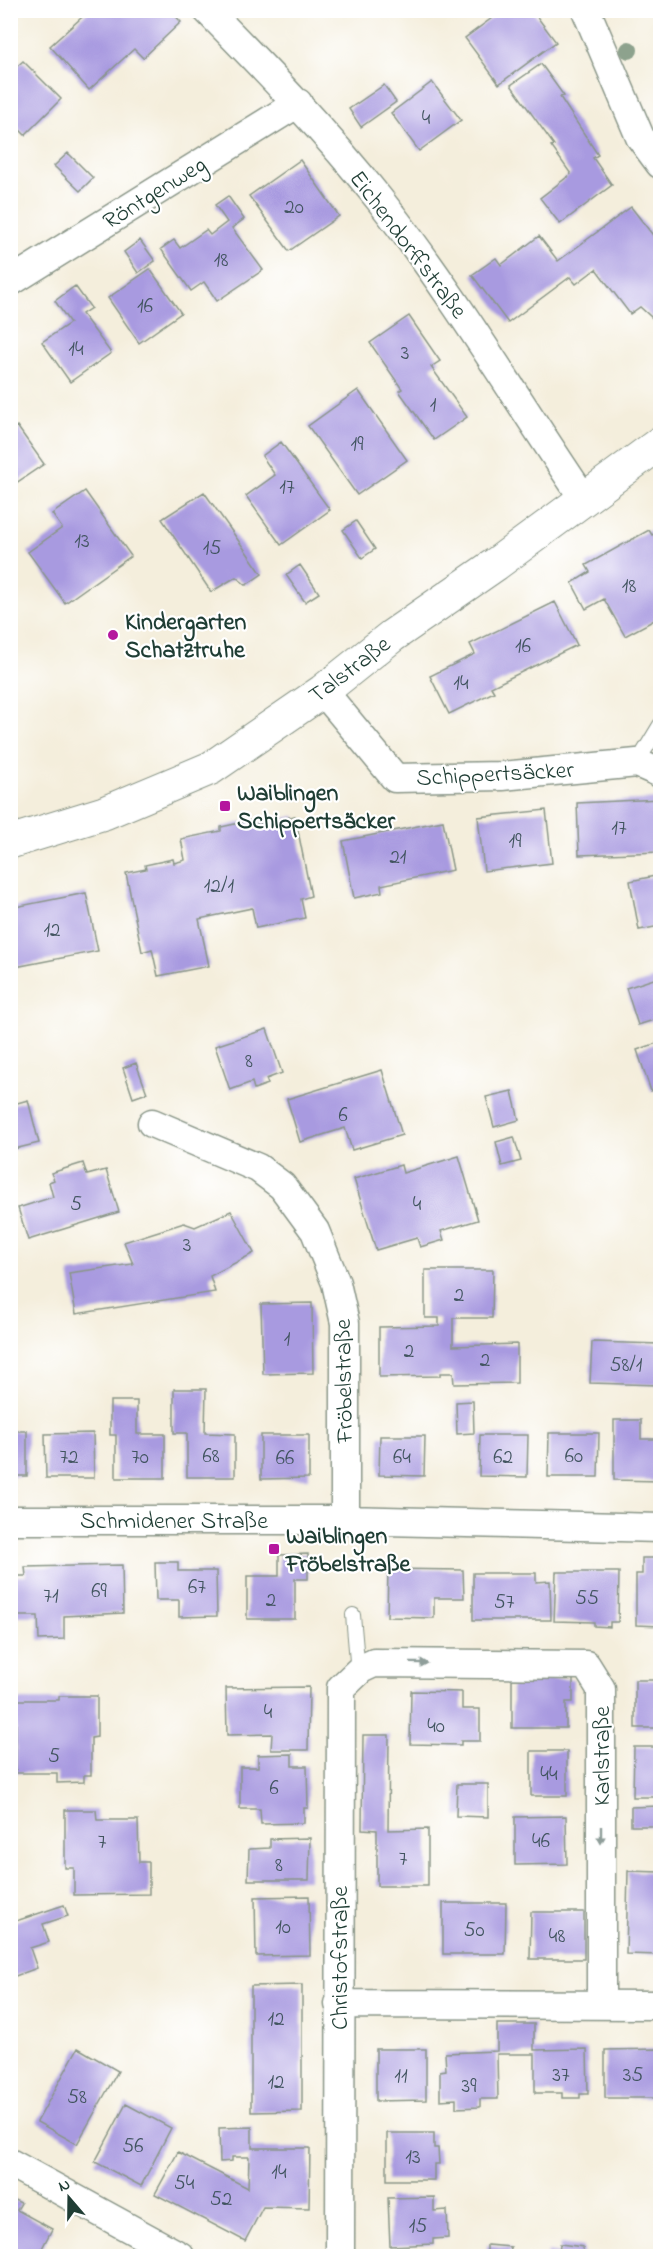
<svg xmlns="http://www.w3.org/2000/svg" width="671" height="2267" font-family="'Indie Flower',sans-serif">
  <rect width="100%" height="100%" fill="#fff"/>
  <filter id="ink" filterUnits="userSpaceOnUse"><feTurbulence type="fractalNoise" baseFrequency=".0167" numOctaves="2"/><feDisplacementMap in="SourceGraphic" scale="12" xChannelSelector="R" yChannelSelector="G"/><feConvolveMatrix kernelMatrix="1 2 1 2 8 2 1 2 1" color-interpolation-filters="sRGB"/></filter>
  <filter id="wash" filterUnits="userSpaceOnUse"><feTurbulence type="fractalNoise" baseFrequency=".008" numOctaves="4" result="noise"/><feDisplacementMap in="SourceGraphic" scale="24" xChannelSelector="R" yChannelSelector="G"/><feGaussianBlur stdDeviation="1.35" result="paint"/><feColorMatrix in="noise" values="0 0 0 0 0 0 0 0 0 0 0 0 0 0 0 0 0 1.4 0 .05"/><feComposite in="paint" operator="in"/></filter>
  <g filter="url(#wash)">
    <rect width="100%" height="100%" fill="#f4eedc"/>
    <g id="blocks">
      <path fill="#a89ae0" d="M90,10h80l11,12 -38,36 -9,-9 -45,41 -39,-44z
        M503,10h29l24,32 -57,42 -34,-46z
        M23,61l38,38 -36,36 -7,-7 -8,6v-61z
        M541,64l23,32 -4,1 38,58 -5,3 19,27 -52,39 -20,-26 31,-24 -20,-28 3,-1 -43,-60z
        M432,82l29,38 -42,31 -28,-38z
        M384,85l12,17 -35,25 -12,-18z
        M68,153l25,25 -13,13 -26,-25z
        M300,160l39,56 -50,35 -40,-55z
        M228,196l16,23 -12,9 31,42 -46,31 -13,-19 -13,9 -30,-42 13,-9 6,8 26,-18 4,5 17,-13 -12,-17z
        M631,207l25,32 4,-4v90l-20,-18 -10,7 -34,-45 -20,15 -6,-7 -62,46 -36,-48 24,-17 5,7 38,-29 19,25z
        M140,240l15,21 -17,12 -14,-21z
        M150,269l31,44 -42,30 -31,-45z
        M75,286l16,22 -9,6 29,39 -41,29 -28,-40 28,-19 -15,-22z
        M409,316l31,45 -9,6 36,50 -33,23 -35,-49 3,-2 -32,-46z
        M358,390l49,70 -50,35 -49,-69z
        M17,426l27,38 -34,23v-57z
        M281,442l49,68 -49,35 -35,-49 29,-21 -13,-19z
        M85,491l46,65 -66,47 -37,-51 34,-24 -10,-14z
        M204,492l58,82 -16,11 -10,-8 -25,15 -49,-73z
        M356,521l19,28 -13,9 -19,-28z
        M649,530l3,5 8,-4v86l-35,19 -21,-37 -18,10 -14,-26 18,-11 -4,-7z
        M300,565l19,28 -14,9 -19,-27z
        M555,602l22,43 -86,42 3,5 -45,22 -19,-38 45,-22 -5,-10z
        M660,799v53l-81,3 -2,-52z
        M546,810l6,53 -68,8 -6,-54z
        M295,816l16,80 -10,3 4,19 -49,10 -4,-20 -53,11 10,47 -51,10 -6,-27 -10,3 -16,-79 20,-4 -1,-4 28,-6 1,4 11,-3 -4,-21 40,-8v-4l32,-7 1,5z
        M443,821l10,49 -72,15 1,7 -28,6 -11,-57z
        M660,875v51l-21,4 -9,-49z
        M86,893l12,58 -88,17v-60z
        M660,977v41l-22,7 -12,-37z
        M267,1029l15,44 -16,6 2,5 -14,5 -2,-7 -22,8 -15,-44z
        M660,1042v46l-9,3 -14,-41z
        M136,1063l11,30 -14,5 -10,-30z
        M382,1070l20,65 -50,15 -7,-22 -45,14 -13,-43z
        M512,1091l7,29 -25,7 -8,-30z
        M28,1100l11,43 -29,7v-45z
        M514,1137l7,24 -19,5 -6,-24z
        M459,1156l19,64 -37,11 3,9 -24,7 -3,-9 -41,12 -22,-71 47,-14 2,8z
        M83,1163l4,12 19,-5 13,42 -91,28 -10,-32 35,-11 -4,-15 5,-2 -3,-7z
        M231,1211l23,42 -44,23 5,16 -139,22 -7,-41 64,-9 -9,-22 60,-19 11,4z
        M425,1270h68l-1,48h-39v28l64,-2v39l-63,1 -1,-11h-13v3l-61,1v-50l60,-1v-8h-14z
        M312,1303l1,70 -50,1 -2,-70z
        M592,1342l68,2v41l-70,-2z
        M174,1389h32l-1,44 30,1v43h-48v-44h-13z
        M110,1401h27v33h28v44h-49v-43h-6z
        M473,1401l1,32 -17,1 -1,-32z
        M614,1420h27v19h19v42l-46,-1z
        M10,1431h17v45h-17z
        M93,1433l1,45h-48l-1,-44z
        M549,1433h50l-1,44h-50z
        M261,1435h48v43l-48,1z
        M480,1435h48l-1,42 -48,-1z
        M380,1436h45l-1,40 -45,-1z
        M308,1554v25h-13v40h-48v-43h32v-21z
        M642,1558h18v68l-24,-1v-51h6z
        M155,1562h23v9h38l1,45 -38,1v-17h-23z
        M122,1565l1,48 -59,3v23l-25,1 -1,-24h-28v-40h16l-1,-9z
        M388,1569l75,1 1,28h-30v20l-47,-1z
        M556,1572h63l-1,50h-8v5l-16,-1v-4l-40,-1z
        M473,1573h63v9l14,-1 1,39h-78z
        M512,1679h61v23h-7v26h-54z
        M635,1680h25v48h-25z
        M309,1687l-1,63h-37l1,-16 -45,1 -1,-47z
        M411,1691l51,1v17h18v32h-19v4l-51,-1z
        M59,1696h38v41l-6,1v37h-7v7l-27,1v-10h-41v-73h43z
        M363,1735h26l-1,95 40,-1v57h-51v-56l-15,-1z
        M634,1747h26v50h-27z
        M531,1751h36v45h-36z
        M292,1754v12h15l1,42h-4v15l-43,1 -1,-15h-20v-42h18v-12z
        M457,1784h31v33l-32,-1z
        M660,1806v20h-29v-19z
        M65,1810h31l1,10h41l1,42h10v32l-75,1v-27h-9z
        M566,1816l1,48 -52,1v-48z
        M310,1838l-1,42h-61l1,-31 21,-1v-9z
        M628,1871l32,1v83l-34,-1z
        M309,1896l1,59 -54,1 -1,-59z
        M443,1903h63l-1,51h-62z
        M64,1905l4,11 -25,8 6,18 -19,6 7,20 -27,10v-55z
        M531,1912h53v47h-54z
        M302,1985v126l-51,1v-126z
        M497,2024h37v26l53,-1 1,45h-8v4h-18v-5h-27v-39h-38l1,45h-18v8l-24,1v-9l-16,1v-29l6,-1 -1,-17 52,-2z
        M78,2048l40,23 -41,73 -40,-22z
        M376,2049h50v51l-50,1z
        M660,2049v49h-55v-48z
        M126,2104l45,24 -30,58 -46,-24z
        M252,2127v21h58l-1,60 -46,-1 -18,34 -90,-47 23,-42 70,36 1,-31h-17v4l-12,1 -1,-34z
        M387,2133h47v15h4l1,16h-5v16h-47z
        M434,2197v14l13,-1 1,28 -15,1v5l-43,2 -2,-48z
        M10,2198l11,5 -4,7 35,19 -14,27h-28z
        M560,2244l23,3v9h-36v-4l12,2z
        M487,2245l24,2 -1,9h-27v-4l4,1z"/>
    </g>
  </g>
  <g filter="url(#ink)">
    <use href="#blocks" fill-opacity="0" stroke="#8a9688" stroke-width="1.5"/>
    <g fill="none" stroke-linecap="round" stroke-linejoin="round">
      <g stroke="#8a9688" stroke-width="16">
        <path id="service" d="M637,763l23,-38
          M353,1615l4,46 4,8"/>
      </g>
      <g stroke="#8a9688" stroke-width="31">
        <path id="minor" d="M207,10c60,61 119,122 172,189 75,95 137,200 205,300
          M586,10l54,127 20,27
          M10,282l288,-179
          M323,691l72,87 107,-2 135,-13 23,10
          M152,1123l106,45 24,18 33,45 21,52 9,40v197
          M10,1520h335l315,8
          M339,2004l321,1
          M10,2163l170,93
          M340,2256l1,-568 20,-19 13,-6 212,2 15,24v316"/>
      </g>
      <g stroke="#8a9688" stroke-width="35">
        <path id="tertiary" d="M10,842l94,-29 107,-45 112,-77 69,-55 104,-72 164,-121"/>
      </g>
      <use href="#service" stroke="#fff" stroke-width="14"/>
      <use href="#minor" stroke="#fff" stroke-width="28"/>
      <use href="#tertiary" stroke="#fff" stroke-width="33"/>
    </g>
    <circle fill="#8da28d" cx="629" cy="50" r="9"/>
    <defs><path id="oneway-solid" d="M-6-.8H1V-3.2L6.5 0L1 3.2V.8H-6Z" transform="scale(1.5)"/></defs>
    <g fill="#8f9e9a">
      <use href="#oneway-solid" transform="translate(419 1663) rotate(1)"/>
      <use href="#oneway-solid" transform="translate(601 1835) rotate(90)"/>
    </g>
  </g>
  <g fill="#b5179e" stroke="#fff" stroke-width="2">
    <circle cx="113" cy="635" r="6"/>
    <rect x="219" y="800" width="12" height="12" rx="3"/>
    <rect x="268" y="1543" width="12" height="12" rx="3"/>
  </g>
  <g text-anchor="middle" stroke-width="4.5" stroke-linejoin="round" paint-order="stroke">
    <g font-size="21" fill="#41545f">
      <text x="426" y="124">4</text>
      <text x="294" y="213">20</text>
      <text x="221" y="266">18</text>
      <text x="145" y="312">16</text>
      <text x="76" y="355">14</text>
      <text x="405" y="359">3</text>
      <text x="433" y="411">1</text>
      <text x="357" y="450">19</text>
      <text x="287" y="493">17</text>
      <text x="82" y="547">13</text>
      <text x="212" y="554">15</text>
      <text x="629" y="592">18</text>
      <text x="523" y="652">16</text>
      <text x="461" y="689">14</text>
      <text x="619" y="834">17</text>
      <text x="515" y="847">19</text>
      <text x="398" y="863">21</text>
      <text x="219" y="892">12/1</text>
      <text x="52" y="936">12</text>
      <text x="249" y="1067">8</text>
      <text x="343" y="1121">6</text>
      <text x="76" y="1210">5</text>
      <text x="417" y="1210">4</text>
      <text x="187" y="1251">3</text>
      <text x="459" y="1301">2</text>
      <text x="287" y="1345">1</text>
      <text x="409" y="1357">2</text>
      <text x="485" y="1366">2</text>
      <text x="626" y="1371">58/1</text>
      <text x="211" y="1462">68</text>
      <text x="574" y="1462">60</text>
      <text x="69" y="1463">72</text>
      <text x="140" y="1463">70</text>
      <text x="402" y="1463">64</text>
      <text x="503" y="1463">62</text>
      <text x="285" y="1464">66</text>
      <text x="197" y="1593">67</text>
      <text x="99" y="1597">69</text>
      <text x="51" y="1602">71</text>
      <text x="587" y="1604">55</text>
      <text x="271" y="1606">2</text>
      <text x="504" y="1608">57</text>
      <text x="268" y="1718">4</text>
      <text x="436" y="1732">40</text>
      <text x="54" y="1762">5</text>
      <text x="549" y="1780">44</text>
      <text x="274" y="1794">6</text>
      <text x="541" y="1847">46</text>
      <text x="102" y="1848">7</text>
      <text x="403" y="1865">7</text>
      <text x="279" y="1871">8</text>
      <text x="283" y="1933">10</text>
      <text x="474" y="1936">50</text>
      <text x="557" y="1942">48</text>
      <text x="276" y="2025">12</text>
      <text x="561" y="2081">37</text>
      <text x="633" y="2081">35</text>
      <text x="401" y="2082">11</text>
      <text x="276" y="2088">12</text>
      <text x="469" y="2092">39</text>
      <text x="77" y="2103">58</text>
      <text x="133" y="2152">56</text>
      <text x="413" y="2163">13</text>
      <text x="279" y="2178">14</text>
      <text x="184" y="2189">54</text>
      <text x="221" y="2205">52</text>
      <text x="418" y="2232">15</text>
    </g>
    <g font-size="24" fill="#1f3d34" stroke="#fff">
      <text transform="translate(154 192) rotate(-32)" y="8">Röntgenweg</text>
      <text transform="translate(409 244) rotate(53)" y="8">Eichendorffstraße</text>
      <text transform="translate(349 669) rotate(-37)" y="8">Talstraße</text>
      <text transform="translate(495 773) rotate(-3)" y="8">Schippertsäcker</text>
      <text transform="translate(343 1381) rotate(-91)" y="8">Fröbelstraße</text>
      <text x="174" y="1528">Schmidener Straße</text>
      <text transform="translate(601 1756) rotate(-90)" y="8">Karlstraße</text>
      <text transform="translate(339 1958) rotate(-90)" y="8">Christofstraße</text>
    </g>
    <g font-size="24" font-weight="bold" fill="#1f3d34" stroke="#fff" text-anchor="start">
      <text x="125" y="629">Kindergarten<tspan x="125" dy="28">Schatztruhe</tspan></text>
      <text x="237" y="800">Waiblingen<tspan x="237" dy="28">Schippertsäcker</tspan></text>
      <text x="286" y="1543">Waiblingen<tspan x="286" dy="28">Fröbelstraße</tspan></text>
    </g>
  </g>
  <rect width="671" height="2267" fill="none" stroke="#fff" stroke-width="36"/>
  <g transform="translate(69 2198) rotate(340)" stroke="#ffffff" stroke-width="4.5" paint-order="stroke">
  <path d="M0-4.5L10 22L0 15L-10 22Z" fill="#1f3d34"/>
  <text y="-9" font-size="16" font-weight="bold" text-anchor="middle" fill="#1f3d34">N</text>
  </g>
</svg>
